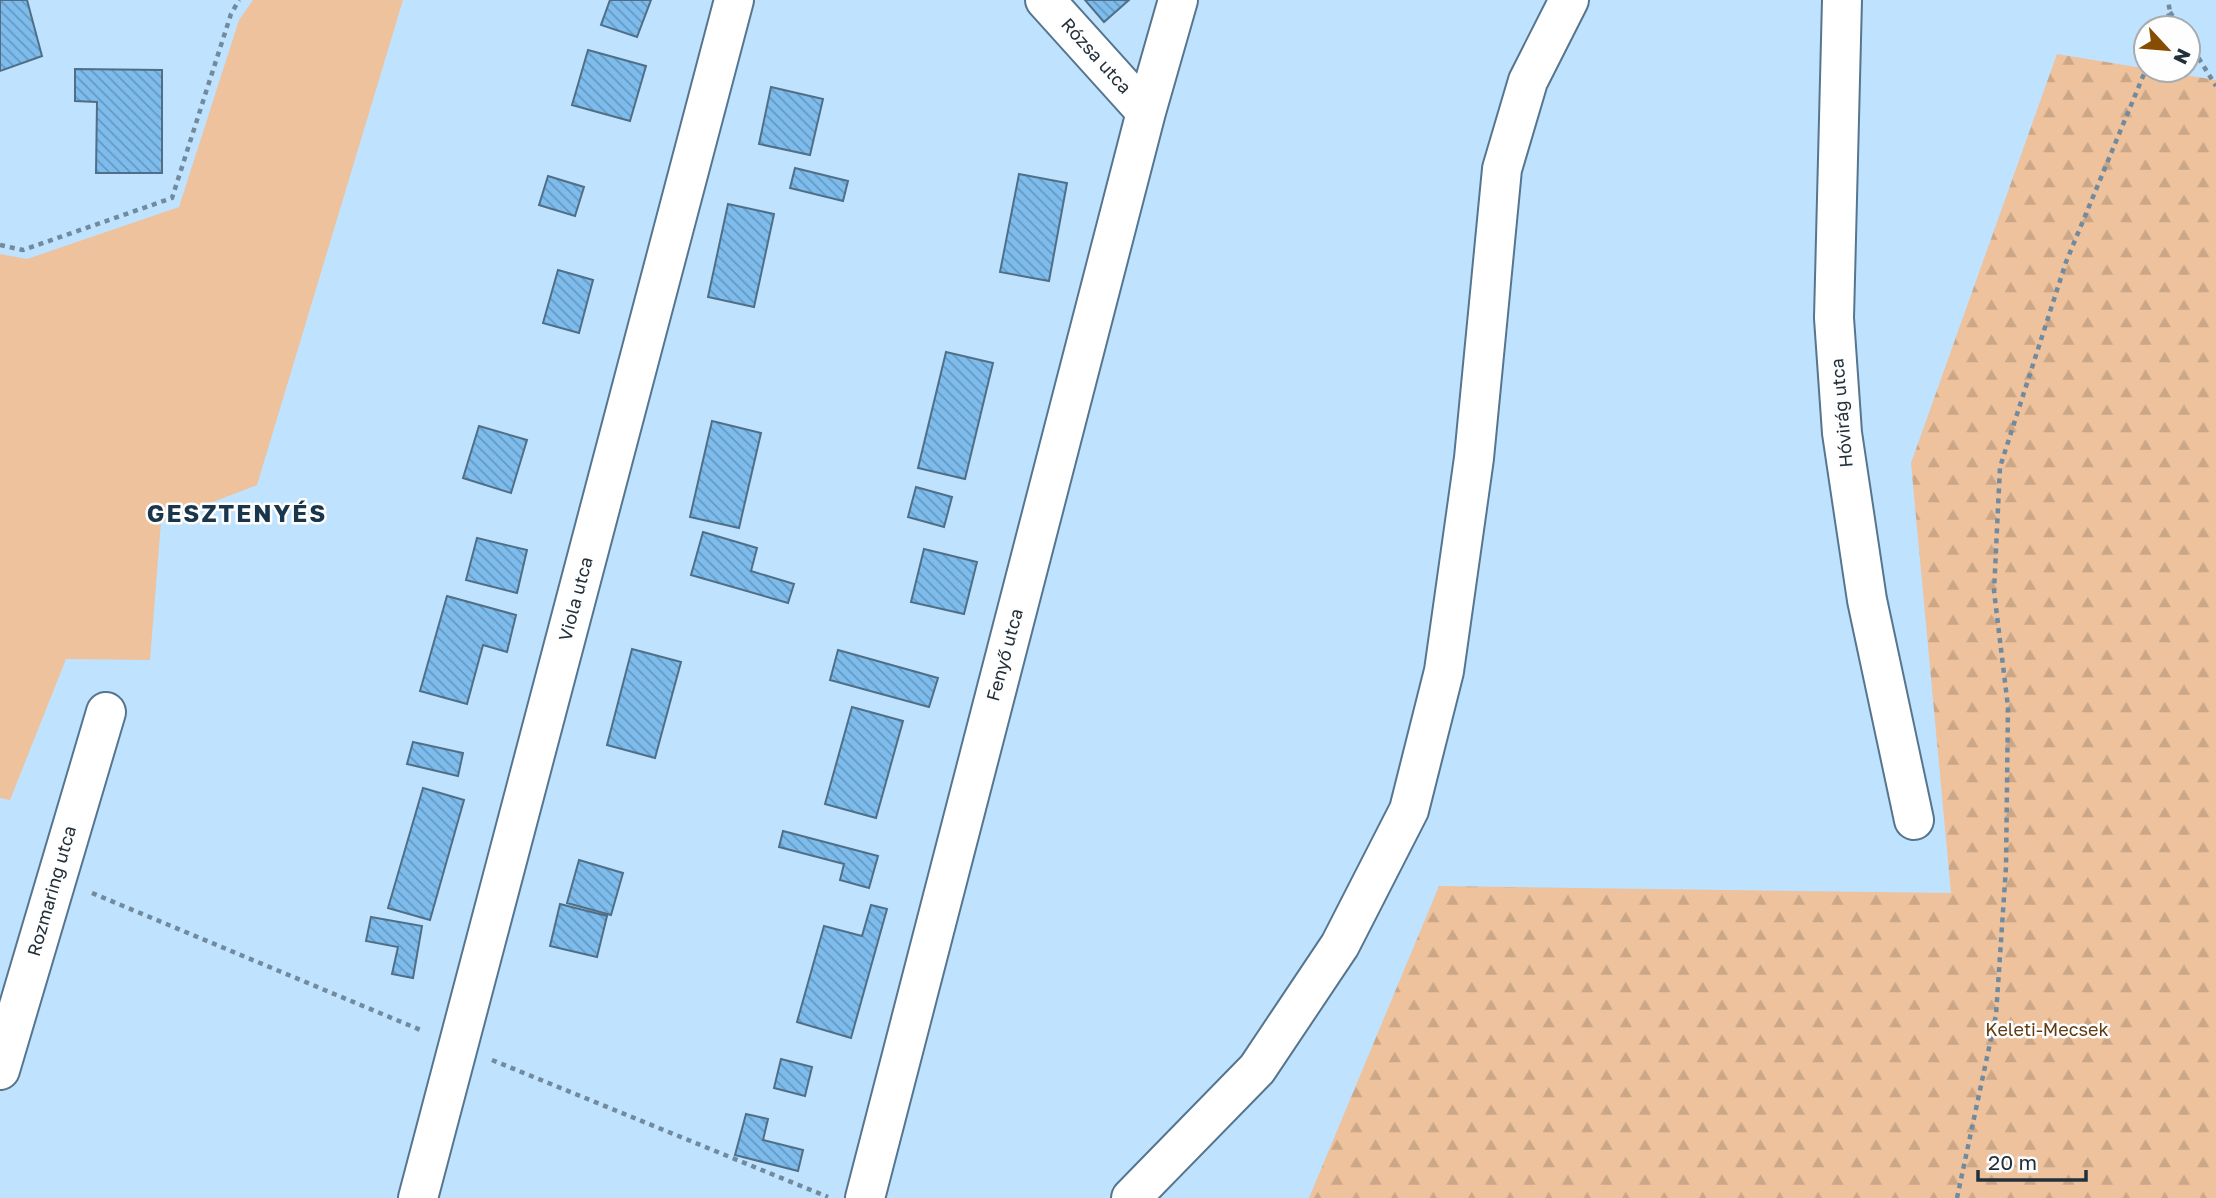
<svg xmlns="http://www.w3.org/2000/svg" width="2216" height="1198" font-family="'Golos Text',sans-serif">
  <defs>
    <pattern id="forest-firs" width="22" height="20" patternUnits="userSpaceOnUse" patternTransform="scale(1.75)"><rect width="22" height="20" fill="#eec29c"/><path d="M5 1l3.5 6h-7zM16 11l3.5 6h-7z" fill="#cca787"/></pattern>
    <pattern id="building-back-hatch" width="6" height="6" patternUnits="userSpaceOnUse" patternTransform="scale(1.75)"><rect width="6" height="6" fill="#7dbcec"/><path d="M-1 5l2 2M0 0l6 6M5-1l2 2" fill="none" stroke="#6699c0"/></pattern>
  </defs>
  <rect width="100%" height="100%" fill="#bfe2fe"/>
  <path fill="#eec29c" d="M253,0h150l-146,485 -96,37 -11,138 -84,-1 -56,141 -10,-2v-544l27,5 152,-52 60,-187z"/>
  <path fill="url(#forest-firs)" d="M2057,54l159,26v1118h-907l130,-312 512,7 -40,-430z"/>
  <path fill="url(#building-back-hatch)" stroke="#506f87" stroke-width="2" d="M0,0h27l15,56 -42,15z
    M610,0h41l-14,37 -36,-12z
    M1085,0h44l-25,22z
    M588,50l58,16 -16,55 -58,-16z
    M75,69l87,1v103h-66l1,-71 -22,-1z
    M771,87l52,12 -13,56 -51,-11z
    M795,168l53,13 -5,20 -53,-13z
    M1019,174l48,9 -18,98 -49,-9z
    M548,176l36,11 -9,29 -36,-11z
    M728,204l46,10 -20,93 -46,-10z
    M558,270l35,10 -14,53 -36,-10z
    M946,352l47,11 -28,116 -47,-11z
    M712,421l49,12 -22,95 -49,-11z
    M479,426l48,14 -16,53 -48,-15z
    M916,487l36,10 -8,30 -36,-10z
    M703,532l54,16 -6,23 43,13 -6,19 -97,-28z
    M477,538l50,12 -10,43 -51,-13z
    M924,549l53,13 -13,52 -53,-12z
    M447,596l69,19 -9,37 -24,-7 -16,59 -47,-13z
    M632,649l49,13 -26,96 -48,-13z
    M838,650l100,28 -9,29 -99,-27z
    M852,707l51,14 -27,97 -51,-14z
    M413,742l50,11 -5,23 -51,-12z
    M423,788l41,12 -34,120 -42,-12z
    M783,831l95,25 -9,32 -29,-8 4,-16 -65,-17z
    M579,860l44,13 -12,42 -44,-12z
    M560,904l47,12 -10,41 -47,-11z
    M871,905l16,4 -36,129 -54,-16 27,-96 38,10z
    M371,917l51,9 -9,52 -21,-4 6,-27 -32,-6z
    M781,1059l31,8 -7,29 -31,-8z
    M746,1114l22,5 -5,21 40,10 -5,21 -63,-16z"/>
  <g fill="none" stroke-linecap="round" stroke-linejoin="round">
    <g stroke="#56758e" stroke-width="42">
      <path id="minor" d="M1045,0l101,112
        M1842,0l-8,318 8,115 25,167 47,220
        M0,1070l106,-358
        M418,1198l316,-1198
        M865,1198l281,-1086 32,-112
        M1131,1198l126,-129 83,-124 69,-135 35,-139 30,-213 28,-289 26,-88 41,-81"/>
    </g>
    <path stroke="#728a9d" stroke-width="4.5" stroke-dasharray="5 5" stroke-linecap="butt" d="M2170,12l10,16
      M2163,28l7,-16 -2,-12
      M2188,41l28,45
      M0,245l23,5 149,-52 59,-184 8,-14
      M92,893l331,138
      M492,1060l336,137
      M1957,1198l39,-183 10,-148 2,-160 -14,-116 6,-124 66,-205 80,-193"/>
    <use href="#minor" stroke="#fff" stroke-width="38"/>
  </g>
  <g text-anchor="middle" stroke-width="5" stroke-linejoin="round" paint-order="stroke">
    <g font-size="18" fill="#22303a" stroke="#fefefe">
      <text transform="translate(1096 56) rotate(48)" y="6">Rózsa utca</text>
      <text transform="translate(1842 413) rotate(-95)" y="6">Hóvirág utca</text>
      <text transform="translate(576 599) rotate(-75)" y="6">Viola utca</text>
      <text transform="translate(1005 655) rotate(-75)" y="6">Fenyő utca</text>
      <text transform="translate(52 891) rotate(-74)" y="6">Rozmaring utca</text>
    </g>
    <g font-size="18" fill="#603a13" stroke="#fefefe">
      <text x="2047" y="1036">Keleti-Mecsek</text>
    </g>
    <g font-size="24" font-weight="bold" letter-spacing="2" fill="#19364c" stroke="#fefefe">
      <text x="237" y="522">GESZTENYÉS</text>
    </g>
  </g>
  <g transform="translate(2167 49) rotate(116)"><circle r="33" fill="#fefefe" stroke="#a6acb0" stroke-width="2"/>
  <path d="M0-5L12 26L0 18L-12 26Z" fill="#864c02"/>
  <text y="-10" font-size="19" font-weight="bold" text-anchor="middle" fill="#22303a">N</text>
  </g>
  <path d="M1978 1170v10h108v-10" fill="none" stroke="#22303a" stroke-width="3.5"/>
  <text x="1988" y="1170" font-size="21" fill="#22303a" stroke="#fefefe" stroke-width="5" paint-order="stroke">20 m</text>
</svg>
